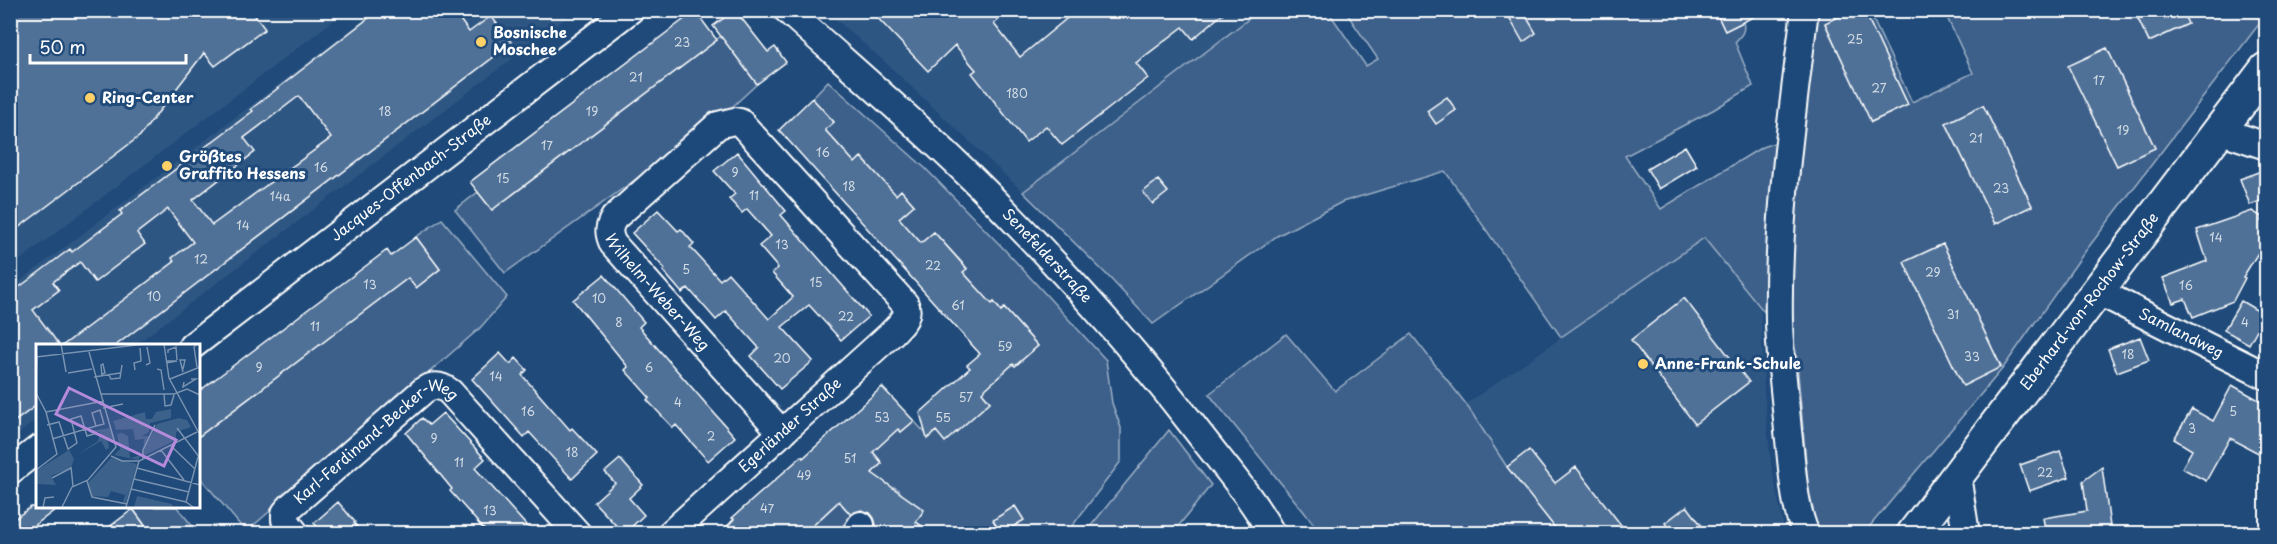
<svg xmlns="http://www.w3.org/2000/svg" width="2277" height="544" font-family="'Playpen Sans',sans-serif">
  <rect width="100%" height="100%" fill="#1f4a7a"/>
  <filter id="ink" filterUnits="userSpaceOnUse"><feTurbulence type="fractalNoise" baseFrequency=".0167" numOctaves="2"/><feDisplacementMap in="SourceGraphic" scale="12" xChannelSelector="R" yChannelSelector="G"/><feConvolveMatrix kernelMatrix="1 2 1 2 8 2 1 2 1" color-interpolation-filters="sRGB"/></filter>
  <g filter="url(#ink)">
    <path fill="#2e5683" d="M11,11h335l-335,256z
      M375,11h200l-441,335h-96l-1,73 -26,21v-152z
      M826,11h433l-236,181 -138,-130z
      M1704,238l57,73 3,80 7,73 14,69h-464l-112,-139 77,-60 49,57 76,-57 55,70z"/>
    <path fill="#3c618b" stroke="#9eb0c5" stroke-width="1.5" fill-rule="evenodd" d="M1715,10l10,21 18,-9c3,9 -2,14 -8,20l18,44 -40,24 -88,46 36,53 101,-62 42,-14 10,-122h38l-27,13 47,98 36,-17 -44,-94h5l43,91 61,-29 -29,-62h190l15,31 39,-18 -6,-13h84v4l-185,242 -78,111 -139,165h-42l-8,-10 -5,-27 -13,-145 -92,-113 -143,99 -116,-166 -103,31 -65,34 -124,88 -46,-49 -84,-83 236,-181h69l38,55 12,-7 -33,-48zM2107,48l48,100 -38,18 -48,-100zM1983,105l49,101 -37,18 -49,-101zM1943,244l58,123 -38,18 -59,-123z
      M721,36l36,48 -40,37 -212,152 -50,-63 23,-18 14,18z
      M828,81l97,87 79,81 102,111 6,43 9,25v33l-54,72h-152l6,-8 -5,-3 -17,-32 -5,-3 -30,28 -14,-15 -7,6 14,15 -13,12h-40l78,-70 -9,-11 21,-27 7,7 13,-11 15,16 7,-6 10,10 44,-39 -25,-29 34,-24 16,17 23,-20 -34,-38 -3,3 -7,-9 -11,9 -22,-37 6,-6 -33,-36 -13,11 -8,-9 -6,5 -14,-15 21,-19 -13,-14 -22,19v-33l-17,-20 -7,6 -30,-33 9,-8 -22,-24z
      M442,219l65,78 -27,31 -234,204 -48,-57v-38l210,-159 8,10 24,-19 -24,-32z
      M1286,334l49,57 76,-57 55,70 41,63 53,66h-239l-112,-139z
      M1169,430l42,55 -38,48h-88z
      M136,507h41l21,26h-47l-18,-24z"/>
    <path fill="#507197" stroke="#fff" stroke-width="1.5" fill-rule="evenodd" d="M10,10h241l14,19 -50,37 -11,-13 -64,83 -130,98z
      M379,10h74l16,22 22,-16 21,27 -397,303h-53l112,-84 -2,-4 21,-16 -25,-33 -31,24 8,11 -50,38 -15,-20 -27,20 6,8 -26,20 27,36h-22v58l-28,21v-131l60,-45 2,3 50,-38 -2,-3 133,-100 -2,-2zM299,96l32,42 -119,87 -19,-25 62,-48 -11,-14z
      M735,10l33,42 7,-5 11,15 -29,22 -44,-58z
      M870,10h138l-14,14 26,33 57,-47h150l-34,29 -10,-12 -47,36 12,15 -86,67 -16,-19 -20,16 -54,-69 4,-3 -21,-25 -27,26z
      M1715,10h52l-42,21z
      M1852,10h12l44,95 -37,17 -46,-99z
      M2134,10h48l6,14 -39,18z
      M695,11l22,29 -225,170 -22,-28z
      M1523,11l13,22 -13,9 -13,-23z
      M2107,48l48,100 -38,18 -49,-100z
      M1447,97l9,13 -20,14 -9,-13z
      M812,98l22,24 -9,8 30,33 6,-6 35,38 5,-5 13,15 -15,13 22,25 13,-11 33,37 -4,3 29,32 2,-2 7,9 3,-3 34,38 -23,20 -2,-2 -31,28 8,10 -45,40 -9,-11 -9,8 -7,-26 50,-45 -3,-3 13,-11 -201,-224z
      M1983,105l49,101 -37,18 -49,-101z
      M1685,146l12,20 -38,23 -12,-20z
      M737,152l49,59 -5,4 88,101 -28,24 -32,-35 -27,22 31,34 -33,28 -29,-33 8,-8 -33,-37 -10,9 -28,-32 -6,5 -19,-22 2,-2 -33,-36 26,-23 20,21 3,-2 13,15 -4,3 30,33 8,-7 41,46 24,-22 -21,-24 6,-5 -19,-22 12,-10 -24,-27 -5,4 -13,-14 6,-5 -21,-23z
      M2266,169v30l-16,6 -10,-26z
      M1158,180l10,12 -15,12 -10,-12z
      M2252,211l10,6 -1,4 5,3v16l-23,37 2,1 -12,23 -40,16 -8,-18 -12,4 -10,-25 44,-17 -10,-31z
      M416,237l24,32 -24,19 -8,-10 -210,159v-45l189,-142 4,6z
      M1943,244l58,123 -38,19 -59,-124z
      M604,275l40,47 -5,5 96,110 -27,24 -32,-36 -3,3 -26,-28 3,-2 -25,-28 3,-3 -55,-67z
      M1684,298l65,84 -54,42 -64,-84z
      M2241,301l24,14 -16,29 -25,-14z
      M2140,337l9,23 -32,12 -9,-23z
      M500,353l10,11 6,-6 11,12 -5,5 48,55 2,-2 25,27 -25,24 -43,-47 -5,5 -52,-58z
      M2232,385l34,19v53l-36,-19 -24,43 -24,-13 10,-18 -18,-11 18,-30 21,12z
      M882,387l32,34 -13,11 -3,-3 -25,23 9,11 -10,10 52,37 -8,12 18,12h-61l3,-9 -2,-7 -4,-5 -9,-3 -10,5 -12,-14 -35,33h-84l14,-15 -2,-1 70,-62 1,2z
      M443,413l42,46 -10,9 59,66h-46l-38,-43 2,-2 -46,-56 16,-15 7,7z
      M1529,450l26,33 21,-16 52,67h-68l-53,-67z
      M2060,451l9,26 -40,14 -9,-26z
      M620,459l23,26 -14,13 15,17 -20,19 -30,-32 21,-19 -10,-11z
      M2102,467l9,67h-65l-3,-16 44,-7 -4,-30z
      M338,502l17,20 -1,1 9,11h-40l-9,-11z
      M1015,506l9,14 -23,14 -8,-14z
      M1687,506l21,28h-35l-8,-11z
      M31,507h28l-36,27h-13v-12z
      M133,509l18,25h-51z"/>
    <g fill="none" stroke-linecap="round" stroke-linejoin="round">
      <g stroke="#fff" stroke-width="30">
        <g id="minor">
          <path id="s1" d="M787,10c63,57 128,112 189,172 76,76 149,156 215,241 27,36 59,71 81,111"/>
          <path d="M1805,10c-13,104 -28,208 -26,312 1,37 6,73 9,109 4,31 5,74 18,103"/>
          <path d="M2219,130l47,16"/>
          <path id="s2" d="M2097,291l169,85"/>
          <path id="s3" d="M192,346l438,-336"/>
          <path d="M10,471l28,-22"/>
          <path d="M1957,475l9,59"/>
          <path id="s4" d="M296,534l-11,-14v-7l6,-7 133,-116c10,-6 17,-5 26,2l128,142"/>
          <path id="s5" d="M670,534l221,-200c8,-9 20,-17 14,-30l-165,-182 -6,-1 -16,4 -104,93c-6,10 -6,15 -1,26l169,189"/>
          <path d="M855,534l6,-9"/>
        </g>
      </g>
      <g stroke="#fff" stroke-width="36">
        <g id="major">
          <path id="s6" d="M1913,534l353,-465"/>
        </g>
      </g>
      <use href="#minor" stroke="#1f4a7a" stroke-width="26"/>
      <use href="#major" stroke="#1f4a7a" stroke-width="32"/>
    </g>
  </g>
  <g fill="#ffd166" stroke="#1f4a7a" stroke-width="2">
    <circle cx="481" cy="42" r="6"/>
    <circle cx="90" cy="98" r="6"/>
    <circle cx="167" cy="166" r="6"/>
    <circle cx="1643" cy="364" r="6"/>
  </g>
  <g text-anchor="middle" stroke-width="6" stroke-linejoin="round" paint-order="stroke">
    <g font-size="12" fill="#d3dce5">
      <text x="1855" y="44">25</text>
      <text x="682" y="47">23</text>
      <text x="636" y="82">21</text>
      <text x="2099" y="85">17</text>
      <text x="1879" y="93">27</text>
      <text x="1017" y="98">180</text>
      <text x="385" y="116">18</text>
      <text x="592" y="116">19</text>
      <text x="2123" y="135">19</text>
      <text x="1976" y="143">21</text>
      <text x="547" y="150">17</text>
      <text x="823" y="157">16</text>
      <text x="321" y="172">16</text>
      <text x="735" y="177">9</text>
      <text x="503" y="183">15</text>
      <text x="849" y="191">18</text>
      <text x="2001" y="193">23</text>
      <text x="754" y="200">11</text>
      <text x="280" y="201">14a</text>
      <text x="243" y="230">14</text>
      <text x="2216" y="242">14</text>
      <text x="782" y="249">13</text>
      <text x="201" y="264">12</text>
      <text x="933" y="270">22</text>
      <text x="686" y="274">5</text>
      <text x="1933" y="277">29</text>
      <text x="816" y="287">15</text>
      <text x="370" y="289">13</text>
      <text x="2186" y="290">16</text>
      <text x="154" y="301">10</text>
      <text x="599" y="303">10</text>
      <text x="958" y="310">61</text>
      <text x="1953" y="319">31</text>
      <text x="846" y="321">22</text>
      <text x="619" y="327">8</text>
      <text x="2245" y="327">4</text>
      <text x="315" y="331">11</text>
      <text x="1005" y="351">59</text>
      <text x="2128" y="359">18</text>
      <text x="1972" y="361">33</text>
      <text x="782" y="363">20</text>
      <text x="259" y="372">9</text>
      <text x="649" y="372">6</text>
      <text x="496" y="381">14</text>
      <text x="966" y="402">57</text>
      <text x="678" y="407">4</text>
      <text x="528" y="416">16</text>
      <text x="2233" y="416">5</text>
      <text x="882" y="422">53</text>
      <text x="943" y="422">55</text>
      <text x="2192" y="433">3</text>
      <text x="711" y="441">2</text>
      <text x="434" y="443">9</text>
      <text x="572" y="457">18</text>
      <text x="850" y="463">51</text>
      <text x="459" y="467">11</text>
      <text x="2045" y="477">22</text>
      <text x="804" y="480">49</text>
      <text x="767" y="513">47</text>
      <text x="490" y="515">13</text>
    </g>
    <g font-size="15" font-weight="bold" fill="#fff" stroke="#1f4a7a" text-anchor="start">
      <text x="493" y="38">Bosnische<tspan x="493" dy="17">Moschee</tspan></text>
      <text x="102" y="103">Ring-Center</text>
      <text x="179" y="162">Größtes<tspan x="179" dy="17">Graffito Hessens</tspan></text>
      <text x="1655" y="369">Anne-Frank-Schule</text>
    </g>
    <g font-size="15" fill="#fff" stroke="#1f4a7a">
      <text dy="5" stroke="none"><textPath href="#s3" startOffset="276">Jacques-Offenbach-Straße</textPath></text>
      <text dy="5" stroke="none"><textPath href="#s1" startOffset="358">Senefelderstraße</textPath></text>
      <text dy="5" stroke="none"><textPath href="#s5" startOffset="834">Wilhelm-Weber-Weg</textPath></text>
      <text dy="5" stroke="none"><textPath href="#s6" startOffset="292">Eberhard-von-Rochow-Straße</textPath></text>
      <text dy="5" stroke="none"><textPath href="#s2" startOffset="94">Samlandweg</textPath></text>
      <text dy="5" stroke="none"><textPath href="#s5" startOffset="162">Egerländer Straße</textPath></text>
      <text dy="5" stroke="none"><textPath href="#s4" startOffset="144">Karl-Ferdinand-Becker-Weg</textPath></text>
    </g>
  </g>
  <g transform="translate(36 344)">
    <rect width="164" height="164" fill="#1f4a7a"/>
    <path d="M135,65v9l-21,5 -1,9 -7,4h9l6,-12 22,-6 8,2 4,7 -15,5v8l-33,16 1,-17 -9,1 -2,-11 -17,1 -3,-9 32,-9 1,7h6l4,-7zM70,67l9,28 -7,1 1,8 -3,2 -5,-9 -24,14 21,-14 2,-9 -10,1v-2l20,-3zM86,89l6,3 2,22 11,-3 -3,5 -24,-5 6,-6 -3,-15zM33,106l5,9 -3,9 -20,8 5,9 -20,-1 1,-14zM75,114l26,6 -11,39 -3,-1 2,-7 -14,-4 -3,6 -16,-1 -4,-13zM101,152l35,8 1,3h-39z" fill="#3c618b"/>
    <path fill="none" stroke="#7992af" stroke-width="1.5" d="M25,0l5,28M128,0l5,34 31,57M161,0l-3,3 3,20M132,9v-3l8,-3 1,13M0,13l109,-13M130,19l11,-2h-11M110,21l4,-2 -3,-16M121,25l4,1 3,20M147,25l2,-9h-5l3,12M99,26l-1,-7 7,-2 -1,-13M32,29l24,-4M73,31l2,4 9,-1 2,-13M66,32l-1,-11 2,-1 2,9 -3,1M58,33l26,-4M0,35l1,-22M134,35l30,-12M148,38l-1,5 13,-8h-5M0,49l10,19 11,42 -21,16M65,50h73l13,-5 13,6M128,50l1,12 6,-1 3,-10M67,64l20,-4M10,68l58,-11M11,81l12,-3 9,27 9,-6 -6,-24 10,-3 6,20 10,-3M141,84l23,30M16,95l44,-13 8,-2 -4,-14 -8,3 4,13M134,101l25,24M125,106l23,30M75,112l11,5h17M107,115v-9l12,-25M35,123l2,19M101,124l63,17M16,134l19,-10M98,135l55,13M51,137l5,16 35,7M95,145l55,13 7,5M150,158l12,-45M7,163l2,-9 9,-1M26,163l10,-20 16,-7 28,-33 -27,-95M90,163l13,-46 58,-29"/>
    <path fill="#b68bdc" fill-opacity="0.15" stroke="#b68bdc" stroke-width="3" d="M33,44l107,52 -12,26 -108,-52z"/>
    <rect width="164" height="164" fill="none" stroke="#fff" stroke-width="3"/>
  </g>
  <rect width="2277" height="544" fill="none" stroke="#1f4a7a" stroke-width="36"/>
  <rect x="18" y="18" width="2241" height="508" fill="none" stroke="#fff" stroke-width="2" filter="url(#ink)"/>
  <path d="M30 54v9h156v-9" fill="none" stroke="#ffffff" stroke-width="3"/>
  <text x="39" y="54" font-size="18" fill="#ffffff" stroke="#1f4a7a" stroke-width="4.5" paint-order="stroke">50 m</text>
</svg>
